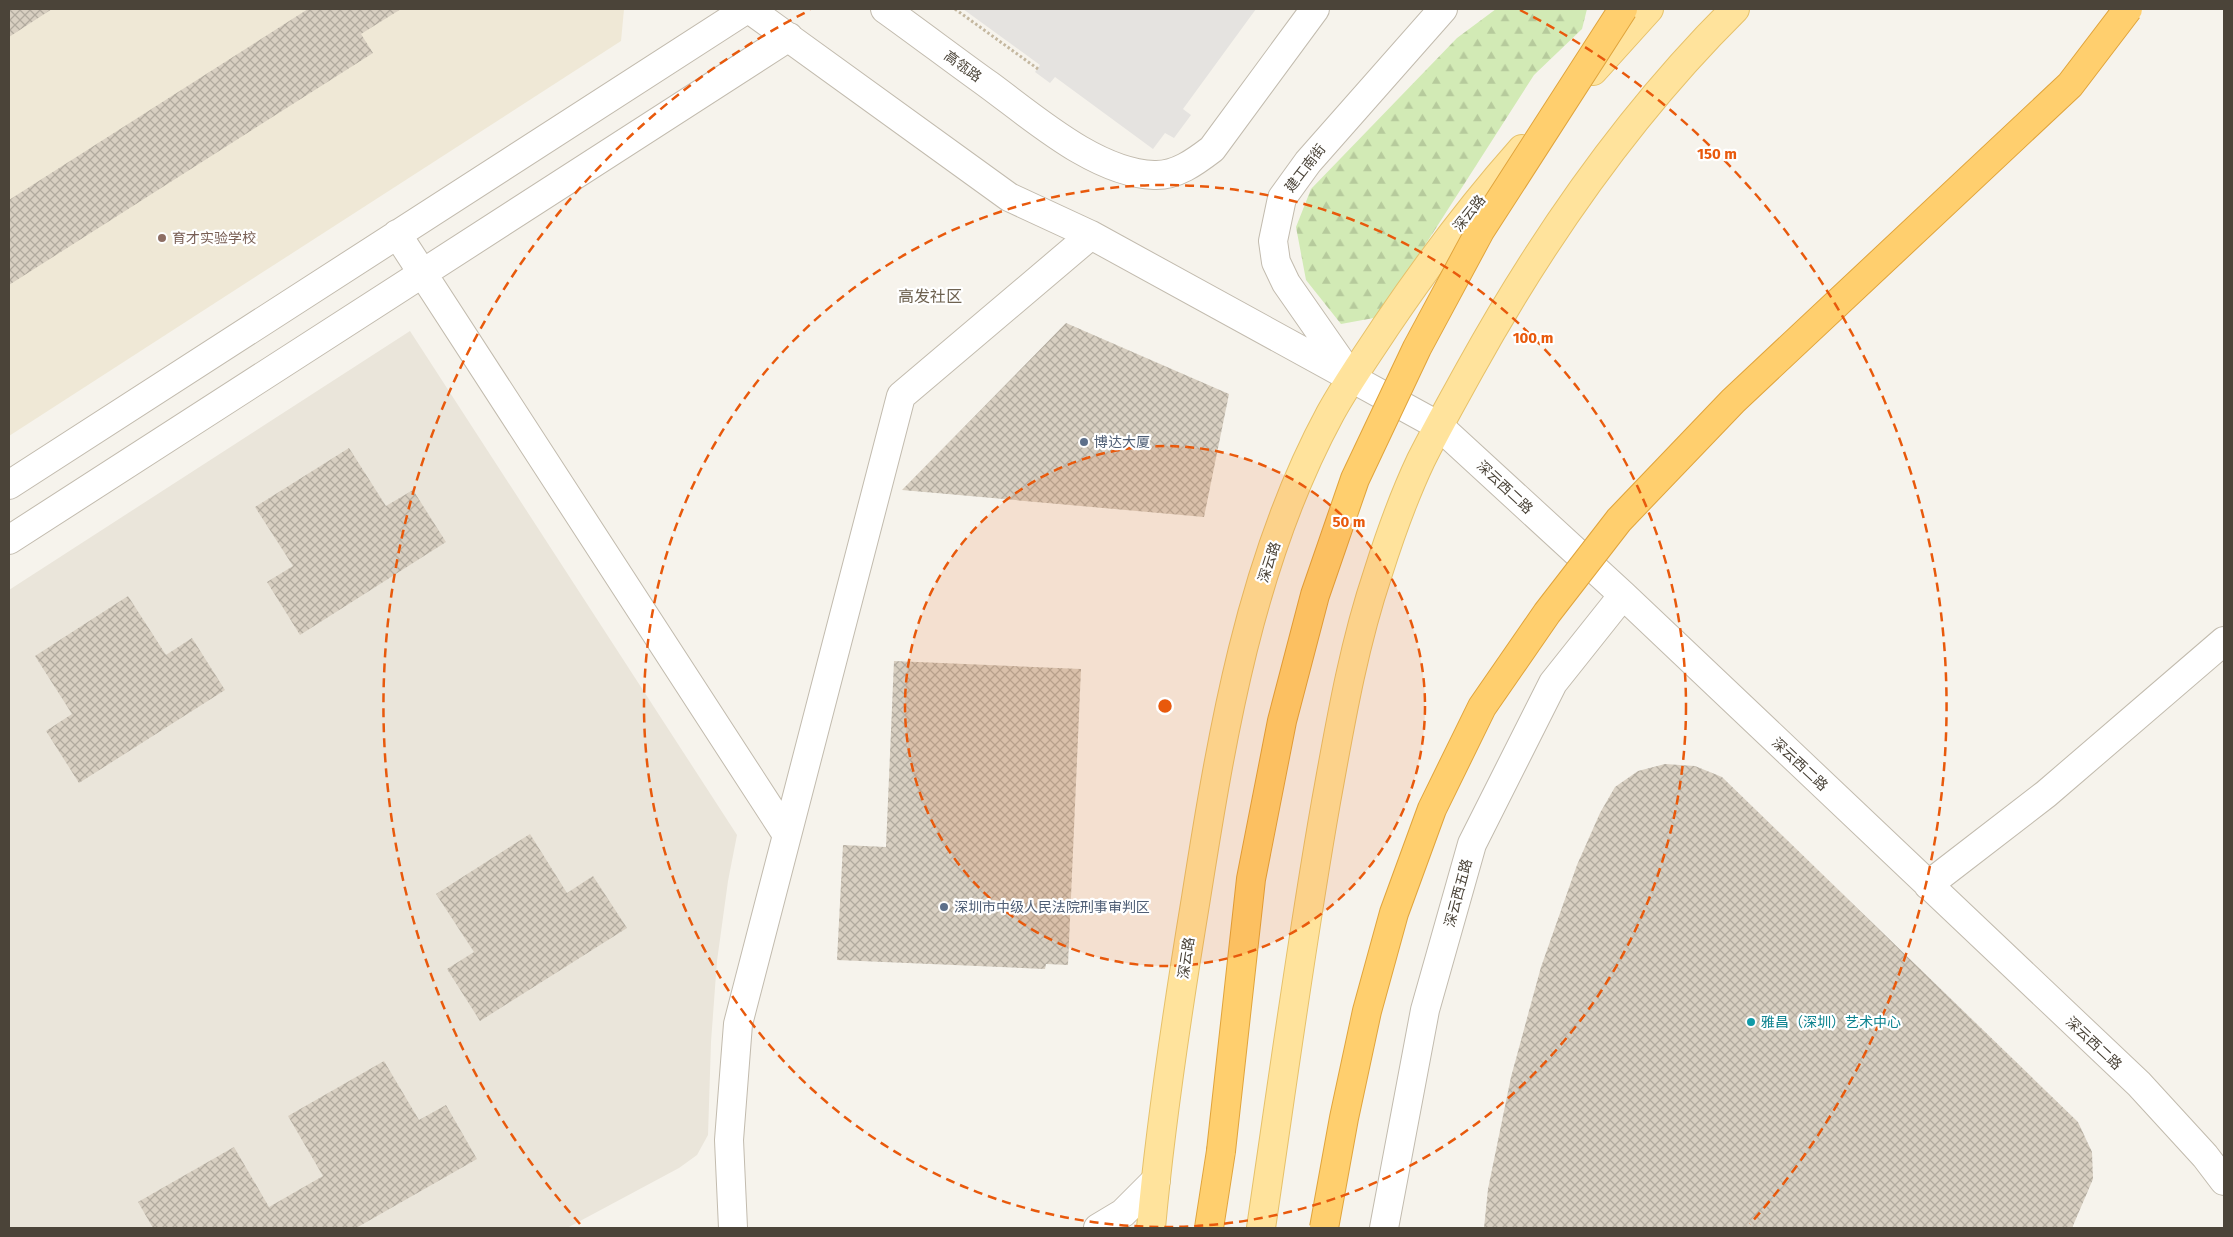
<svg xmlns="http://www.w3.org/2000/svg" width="2233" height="1237" font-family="'Fira Sans','Noto Sans SC',sans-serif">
  <defs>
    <pattern id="forest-firs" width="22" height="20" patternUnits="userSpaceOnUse" patternTransform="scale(1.25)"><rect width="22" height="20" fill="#d2eab5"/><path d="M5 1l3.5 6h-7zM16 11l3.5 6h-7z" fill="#b6ca9c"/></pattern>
    <pattern id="building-cross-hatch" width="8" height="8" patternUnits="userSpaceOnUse" patternTransform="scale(1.25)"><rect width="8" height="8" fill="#d8cfc1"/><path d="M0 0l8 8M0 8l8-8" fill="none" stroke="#b1aa9e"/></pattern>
  </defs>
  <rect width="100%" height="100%" fill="#f6f3ec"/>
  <path fill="#eae5da" d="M410,331l327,504 -9,46 -11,80 -6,81 -3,93 -11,20 -18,13 -112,60h-558v-638z"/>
  <path fill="#efe8d6" d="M9,9h615l-3,32 -612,395z"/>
  <path fill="url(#forest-firs)" d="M1496,9h91l-5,20 -48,46 -155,242 -38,7 -35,-44 -10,-53 15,-38 146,-151z"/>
  <path fill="#e5e3e0" d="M963,9h293l-73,100 8,6 -17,23 -9,-5 -12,16 -98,-72 -5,6 -15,-11 5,-7z"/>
  <path fill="url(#building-cross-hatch)" d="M9,9h43l-43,28z
    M308,9h93l-40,25 12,19 -364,232v-85z
    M1066,323l163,71 -25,123 -302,-27z
    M349,448l37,58 27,-16 33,52 -146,93 -33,-53 26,-16 -38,-59z
    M128,596l38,59 26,-17 33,52 -146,93 -33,-52 26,-17 -37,-58z
    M894,661l187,8 -13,296 -22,-1 -1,5 -208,-9 6,-115 43,2z
    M1665,764l30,2 27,11 356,345 14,30 1,27 -21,49h-588l4,-39 23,-112 30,-110 36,-102 23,-52 15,-26 23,-16z
    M530,834l37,59 26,-17 34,52 -147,93 -33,-52 27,-17 -38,-58z
    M384,1061l35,59 27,-15 31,54 -121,69h-203l-15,-26 96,-55 35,60 54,-31 -35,-60z"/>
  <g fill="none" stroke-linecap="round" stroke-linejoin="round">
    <g stroke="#c2bbae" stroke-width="30">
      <path id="minor" d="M749,9l260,188 82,38 348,191 184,169 516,489 66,72 19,25
        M885,9c35,25 69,51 104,76 45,33 107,88 165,90 22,1 41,-13 58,-26l103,-140
        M397,234l390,601
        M1348,372l-62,-89 -10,-21 -3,-21 9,-43 26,-36 135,-153
        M9,485l738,-476
        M9,540l780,-503
        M1928,885l118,-91 178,-153
        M733,1228l-4,-88 9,-116 163,-628 190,-161
        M1098,1228l25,-15 33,-33
        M1384,1228l41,-218 47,-166 81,-161 70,-88"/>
    </g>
    <g stroke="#e6c16a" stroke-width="30">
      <path id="major" d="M1593,71l56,-62
        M1151,1228c10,-111 27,-221 45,-330 26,-164 54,-336 134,-484 17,-31 37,-59 56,-88 42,-62 87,-122 136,-177
        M1261,1228c21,-142 40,-284 65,-426 14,-77 27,-155 52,-229 12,-38 26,-77 43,-113 15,-30 32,-60 48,-89 73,-132 159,-256 266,-362"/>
    </g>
    <g stroke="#e0a43c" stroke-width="30">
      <path id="highway" d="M1209,1228l12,-77"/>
    </g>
    <path stroke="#c4b79f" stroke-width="3" stroke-dasharray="2.5 2.5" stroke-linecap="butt" d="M955,9l83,60"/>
    <use href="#minor" stroke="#fff" stroke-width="28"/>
    <use href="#major" stroke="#ffe39c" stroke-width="28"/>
    <use href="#highway" stroke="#ffcf6e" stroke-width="28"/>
    <g stroke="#e0a43c" stroke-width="30" stroke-linecap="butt">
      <path id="highway-bridge" d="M1221,1151l30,-272 31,-158 33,-126 40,-116 62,-131 63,-117 143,-222
        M1324,1228l20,-110 23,-107 27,-98 38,-104 50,-102 65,-94 72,-93 114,-119 337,-316 58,-76"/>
    </g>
    <use href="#highway-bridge" stroke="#ffcf6e" stroke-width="28"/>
  </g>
  <circle cx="1165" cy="706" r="260" fill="#e8590c" fill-opacity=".12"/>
  <g fill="none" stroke="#e8590c" stroke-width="2.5" stroke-dasharray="9 6">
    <circle cx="1165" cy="706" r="260"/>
    <circle cx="1165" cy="706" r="521"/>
    <path d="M580 1224A781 781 0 0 1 810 10M1520 10A781 781 0 0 1 1750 1224"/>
  </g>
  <circle fill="#8d6e63" stroke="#fff" stroke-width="2" cx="162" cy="238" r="5"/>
  <g fill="#5c6f8a" stroke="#fff" stroke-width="2">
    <circle cx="1084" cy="442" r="5"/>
    <circle cx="944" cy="907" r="5"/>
  </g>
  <circle fill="#0f9aa8" stroke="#fff" stroke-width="2" cx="1751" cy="1022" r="5"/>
  <g text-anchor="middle" stroke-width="4.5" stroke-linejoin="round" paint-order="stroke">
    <g font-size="14" fill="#4b4439" stroke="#fff">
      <text transform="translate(963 66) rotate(36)" y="5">高瓴路</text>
      <text transform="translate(1305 168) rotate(-52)" y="5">建工南街</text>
      <text transform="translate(1469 213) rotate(-51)" y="5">深云路</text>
      <text transform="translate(1505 487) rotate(43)" y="5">深云西二路</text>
      <text transform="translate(1269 562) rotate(-72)" y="5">深云路</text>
      <text transform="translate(1800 764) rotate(43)" y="5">深云西二路</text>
      <text transform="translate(1458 893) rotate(-75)" y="5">深云西五路</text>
      <text transform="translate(1186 958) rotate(-81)" y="5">深云路</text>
      <text transform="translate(2094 1043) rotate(43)" y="5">深云西二路</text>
    </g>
    <g font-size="14" fill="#785e54" stroke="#fff" text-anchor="start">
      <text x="172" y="243">育才实验学校</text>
    </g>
    <g font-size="14" fill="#4e5e75" stroke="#fff" text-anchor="start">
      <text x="1094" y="447">博达大厦</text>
      <text x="954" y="912">深圳市中级人民法院刑事审判区</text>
    </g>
    <g font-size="14" fill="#0d838f" stroke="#fff" text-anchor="start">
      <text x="1761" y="1027">雅昌（深圳）艺术中心</text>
    </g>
    <g font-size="16" fill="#6e6250" stroke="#fff">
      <text x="930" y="302">高发社区</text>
    </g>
  </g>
  <circle cx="1165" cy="706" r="8" fill="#e8590c" stroke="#fff" stroke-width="2.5"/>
  <g font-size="15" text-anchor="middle" font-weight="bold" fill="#e8590c" stroke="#fff" stroke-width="4.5" stroke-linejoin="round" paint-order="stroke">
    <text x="1717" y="159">150 m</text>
    <text x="1533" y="343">100 m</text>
    <text x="1349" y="527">50 m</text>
  </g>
  <rect width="2233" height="1237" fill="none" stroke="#4b4439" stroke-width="20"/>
</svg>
